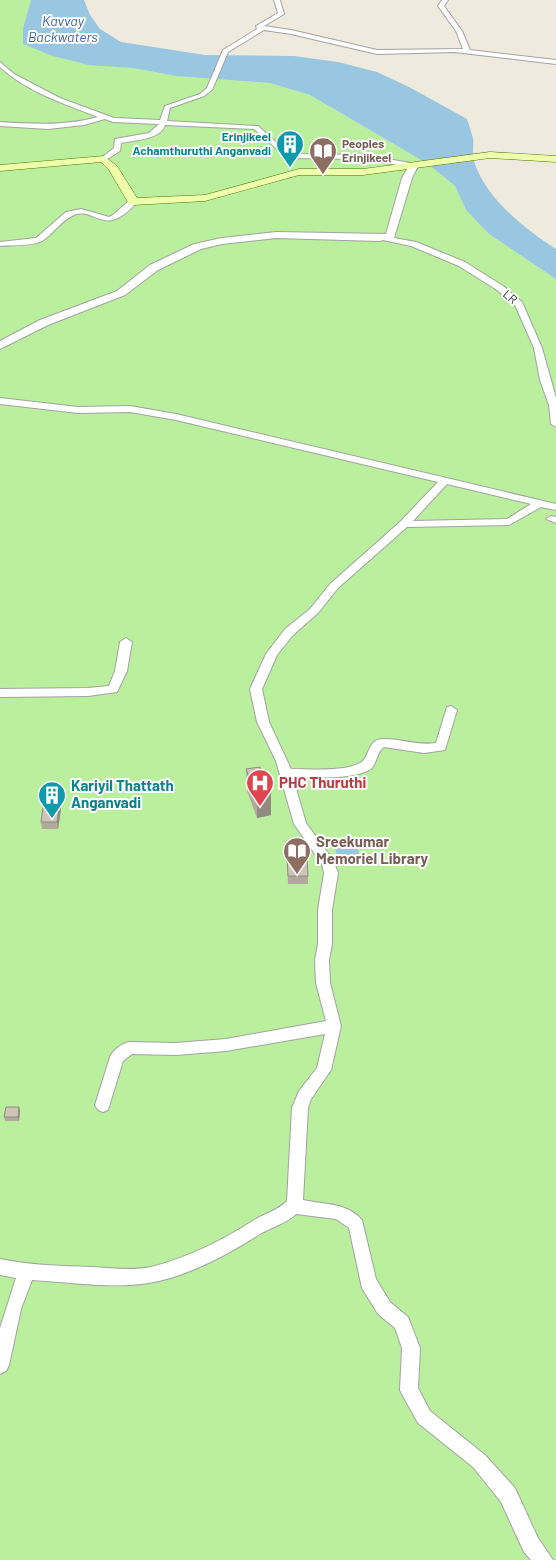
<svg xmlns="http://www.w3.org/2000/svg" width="556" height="1560" font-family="Barlow,sans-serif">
  <rect width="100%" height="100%" fill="#eeebde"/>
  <path fill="#b9ef9d" d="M0,0h31l-8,28 110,40 43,8 94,7 40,12 118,69 27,22 11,24 23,24 67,45v1281h-556z"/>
  <path fill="#99c6e1" d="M31,0h53l6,15 10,14 21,13 84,13 89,1 44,6 39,10 32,15 58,32c2,6 4,13 6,19 1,7 -1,16 1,23 11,37 52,69 82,88v30l-67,-45 -23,-24 -11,-24 -27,-22 -118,-69 -40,-12 -94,-7 -43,-8 -44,-3 -36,-9 -30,-12v-16z
    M357,846l4,15 -21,3 -5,-15z"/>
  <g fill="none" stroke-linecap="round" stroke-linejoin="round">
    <g stroke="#a2a2a2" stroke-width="2">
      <path id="minor" d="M274,0h6l4,14 -20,12 27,4 86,20 86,-1 -7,-18 -18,-25 4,-6h6l-4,6 18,25 8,19 86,10v4l-102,-12 -77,2 -86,-20 -27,-4 -36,22 -16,38 -8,6 -34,12 -3,13 91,5 31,28 76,1 51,9v4h-3l-48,-9 -78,-1 -33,-29 -89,-4c-5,15 -30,15 -44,18l-1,8 -16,10 -4,-2 14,-11 1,-9 34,-6 10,-9 -46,-2 -8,-3 -21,6 -36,4 -48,-3v-4c34,2 65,4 98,-5 -33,-13 -71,-25 -98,-50v-5l14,12 46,24 54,20 46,2 5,-14 35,-12 7,-6 16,-38 34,-21 -1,-3 22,-13z
        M130,200l7,2c-34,39 -42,2 -65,14 -12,6 -19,18 -30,25 -8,5 -32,4 -42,5v-4l36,-4 30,-26 15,-3 28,8 4,-2z
        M383,236l33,6 49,20 38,24 19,16 20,46 14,50v29l-5,-3 -2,-19 -9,-25 -6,-32 -19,-43 -18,-15 -38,-24 -48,-20 -28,-6z
        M0,398l78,9 52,-1 46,8 380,90v6l-15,-3 -32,18 -102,2 -69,61 -20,25 -25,22 -16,20 -15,34 7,33 22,47c18,0 53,3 69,-6 10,-5 7,-23 22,-24 18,-1 35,7 54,4l11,-36 4,-1 6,4 -12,40 -21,3 -40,-6c-7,5 -7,15 -12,21 -14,12 -61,9 -79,10l13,45 27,37 5,13 -6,37v34l-3,16 1,23 11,43 -10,44 -20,29 -3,9 -5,92c22,5 43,2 59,20l14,59 14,23 18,15 12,31 -2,40 12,23 55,44 30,33 23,50 15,22h-22l-7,-8 -23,-50 -28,-35 -55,-44 -15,-27 -3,-6 2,-42 -7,-20 -17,-14 -16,-26 -13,-60 -13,-9 -40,-5c-9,9 -24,13 -36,20 -31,20 -74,43 -111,49 -36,6 -81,-1 -117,-3l-11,29 -12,56 -3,6 -6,3v-46l16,-50 -16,-3v-16c30,6 60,7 91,8 19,1 41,4 60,0 36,-9 70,-26 100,-45 12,-8 26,-11 36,-21l5,-93 7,-17 18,-23 8,-34 -99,17 -50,4 -44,-1 -9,7 -15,49 -5,2 -5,-2 -3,-5 15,-48c3,-7 11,-13 19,-15l47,1 50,-4 100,-18 -10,-38 -1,-23 3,-16v-34l6,-37 -2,-9 -28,-40 -18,-63 -19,-39 -7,-33 16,-35 19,-25 25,-20 20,-25 70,-62 38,-40 -262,-62 -46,-8 -52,1 -78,-9zM447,484l84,20 -24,15 -94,2z
        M551,516l5,1v6l-10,-4z
        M126,638l6,4 -5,29 -10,21 -29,4 -88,1v-8l88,-1 21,-2 6,-15 5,-29z"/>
    </g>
    <g stroke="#a2a2a2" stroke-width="2">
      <path id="tertiary" d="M410,164l8,2 -6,12 -18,60 -15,3 -103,-3 -54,6 -21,5 -43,21 -33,25 -77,30 -48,24v-8l40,-21 77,-29 33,-26 44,-21 28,-6 54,-6 110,2 16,-56z"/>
    </g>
    <g stroke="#557300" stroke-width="1">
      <path id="secondary" d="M490,152l66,4v6l-66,-4 -127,17h-64l-94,26 -72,4 -4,-1 -20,-34 -8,-8 -101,9v-6l104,-9 13,10 20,32 68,-3 94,-26h64z"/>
    </g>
    <use href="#minor" fill="#fff" fill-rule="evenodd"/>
    <use href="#tertiary" fill="#fff" fill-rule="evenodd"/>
    <use href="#secondary" fill="#eeffab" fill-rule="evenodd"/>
  </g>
  <path fill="#b1a99d" d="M246,769l25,46 -14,3 -10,-27z
    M60,801l1,8 -3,20h-16l-1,-7z
    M287,858l21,18v8h-20z
    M20,1110l-1,11h-14l-1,-4z"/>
  <path fill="#908a80" d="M271,794v21l-14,3v-21z
    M60,801l1,8 -3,20 -1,-7z
    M19,1107l1,3 -1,11 -1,-4z"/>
  <path fill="#cec5b7" stroke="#908a80" d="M260,767l11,27 -14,3 -11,-28z
    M44,801h16l-3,21h-16z
    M287,858h20l1,18h-20z
    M6,1107h13l-1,10h-14z"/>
  <defs>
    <g id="building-pin" transform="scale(1.4375)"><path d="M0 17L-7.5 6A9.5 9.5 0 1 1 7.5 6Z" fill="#0f9aa8" stroke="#fff"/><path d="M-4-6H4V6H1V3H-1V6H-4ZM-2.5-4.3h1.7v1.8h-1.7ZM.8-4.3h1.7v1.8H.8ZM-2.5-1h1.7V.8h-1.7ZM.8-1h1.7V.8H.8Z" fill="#fff"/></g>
    <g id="library-pin" transform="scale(1.4375)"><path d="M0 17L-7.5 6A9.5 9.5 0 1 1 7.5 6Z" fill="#8d6e63" stroke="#fff"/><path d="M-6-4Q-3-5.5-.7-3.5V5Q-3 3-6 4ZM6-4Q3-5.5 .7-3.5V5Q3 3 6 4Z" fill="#fff"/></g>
    <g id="hospital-pin" transform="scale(1.4375)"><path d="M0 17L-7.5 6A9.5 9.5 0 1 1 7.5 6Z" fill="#e0444e" stroke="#fff"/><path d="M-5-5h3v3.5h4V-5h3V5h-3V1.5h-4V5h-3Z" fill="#fff"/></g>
  </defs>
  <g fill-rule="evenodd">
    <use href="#building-pin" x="290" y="144"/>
    <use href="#library-pin" x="323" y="151"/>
    <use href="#hospital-pin" x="260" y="783"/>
    <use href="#building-pin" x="52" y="795"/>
    <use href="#library-pin" x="297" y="851"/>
  </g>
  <g text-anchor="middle" stroke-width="4" stroke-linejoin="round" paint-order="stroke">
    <g font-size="12" font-weight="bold" fill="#0d838f" stroke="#fff" text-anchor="end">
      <text x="271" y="141">Erinjikeel<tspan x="271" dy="14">Achamthuruthi Anganvadi</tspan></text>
    </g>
    <g font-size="12" font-weight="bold" fill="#785e54" stroke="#fff" text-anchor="start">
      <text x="342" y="148">Peoples<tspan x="342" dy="14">Erinjikeel</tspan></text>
    </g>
    <g font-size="12" fill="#1b1b1b" stroke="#fff">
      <text transform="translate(510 297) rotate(41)" y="4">LR</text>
    </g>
    <g font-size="14" font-style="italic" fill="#3f67b3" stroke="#fff">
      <text x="63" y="26">Kavvay<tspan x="63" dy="16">Backwaters</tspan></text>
    </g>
    <g font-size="15" font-weight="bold" fill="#be3a42" stroke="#fff" text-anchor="start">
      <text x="279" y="788">PHC Thuruthi</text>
    </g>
    <g font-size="15" font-weight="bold" fill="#0d838f" stroke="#fff" text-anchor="start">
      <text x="71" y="791">Kariyil Thattath<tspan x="71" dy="17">Anganvadi</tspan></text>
    </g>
    <g font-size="15" font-weight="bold" fill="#785e54" stroke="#fff" text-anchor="start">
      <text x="316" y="847">Sreekumar<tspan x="316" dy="17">Memoriel Library</tspan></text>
    </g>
  </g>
</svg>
